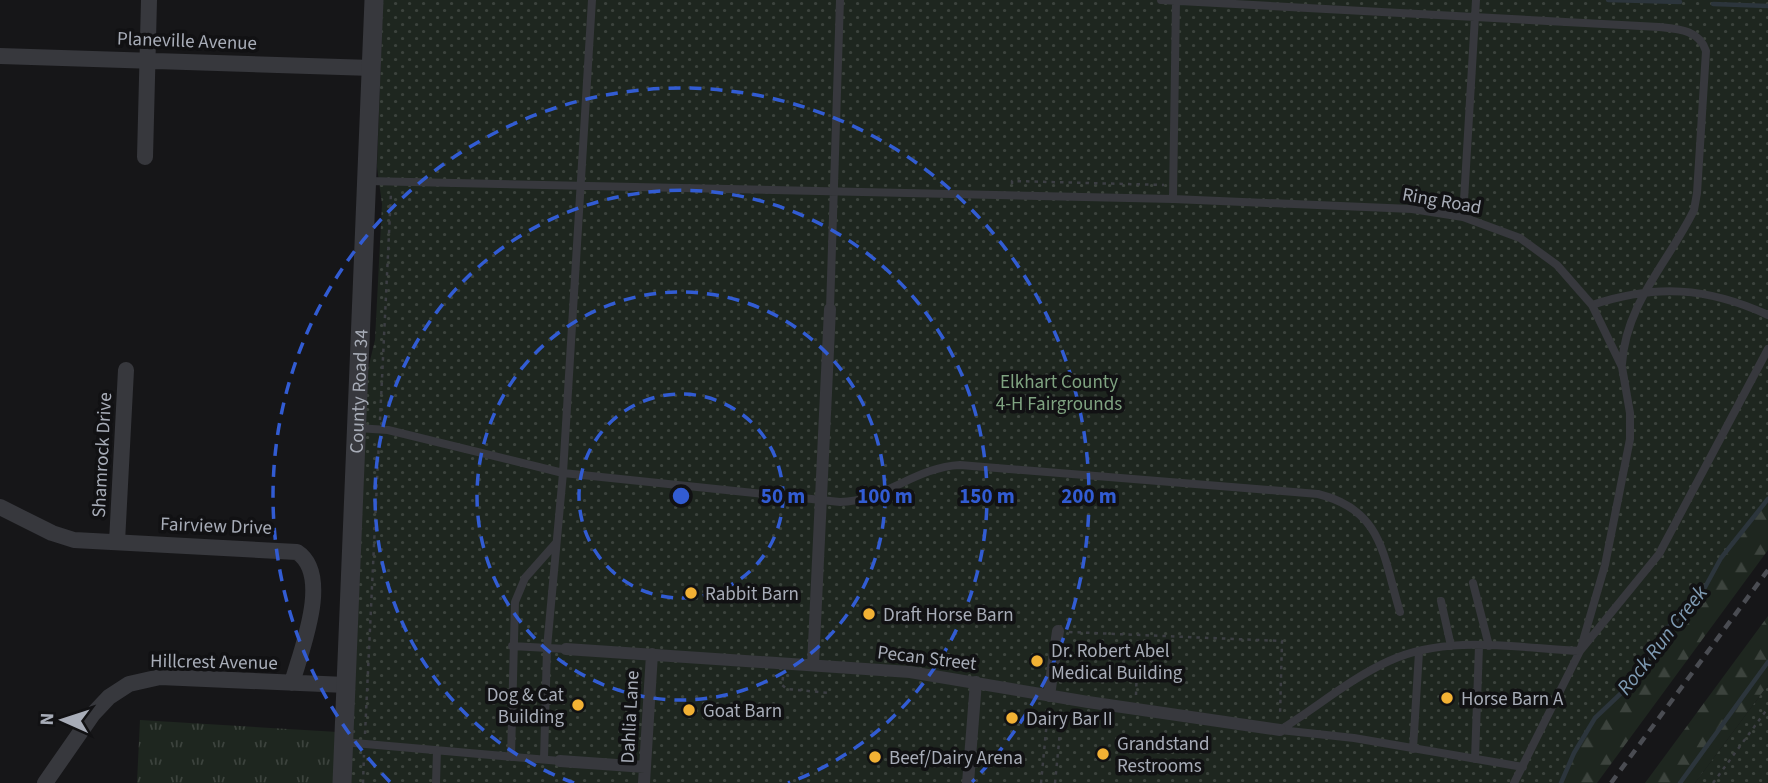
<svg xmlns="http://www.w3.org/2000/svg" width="1768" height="783" font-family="'Source Sans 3',sans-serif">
  <defs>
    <pattern id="grass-tufts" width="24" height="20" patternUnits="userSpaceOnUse" patternTransform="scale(1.75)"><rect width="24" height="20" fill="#1e261f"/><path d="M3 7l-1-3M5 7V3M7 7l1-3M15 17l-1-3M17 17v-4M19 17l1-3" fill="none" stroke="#3c433d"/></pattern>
    <pattern id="forest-firs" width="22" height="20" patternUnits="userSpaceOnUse" patternTransform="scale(1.75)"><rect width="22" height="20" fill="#1e261f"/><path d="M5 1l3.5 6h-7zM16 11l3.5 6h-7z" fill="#3c433d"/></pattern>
    <pattern id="park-dots" width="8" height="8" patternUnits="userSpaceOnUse" patternTransform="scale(1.75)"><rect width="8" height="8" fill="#1e261f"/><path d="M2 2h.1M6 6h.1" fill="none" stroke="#3c433d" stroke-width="1.8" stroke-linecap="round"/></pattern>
  </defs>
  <rect width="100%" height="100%" fill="#161618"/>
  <path fill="url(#grass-tufts)" d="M140,720l198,12 -4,51h-197z"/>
  <path fill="url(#forest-firs)" d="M1768,499v51l-171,233h-36l13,-30 21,-35 39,-37 29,-49 35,-32 23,-42z
    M1768,616v69l-73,98h-50z"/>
  <path fill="url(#park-dots)" d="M383,0h1385v499l-47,59 -23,42 -35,32 -29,49 -39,37 -21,35 -13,30h-1211l17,-410 8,-33 7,-136 -5,-37z
    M1768,685v98h-73z"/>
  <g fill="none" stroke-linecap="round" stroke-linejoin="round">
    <path stroke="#2c353c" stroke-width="4.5" d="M1608,0l72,2
      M1713,4l55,2
      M1561,783l13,-30 21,-35 39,-37 29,-49 35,-32 23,-42 47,-59
      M1680,783l88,-121"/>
    <path stroke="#3d3f44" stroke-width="2.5" stroke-dasharray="3.5 5" stroke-linecap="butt" d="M1012,184v-3l152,4
      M380,420l11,-228
      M1069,632l213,9 -2,75
      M783,677l-1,8 5,4 43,4
      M1136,695l2,-60
      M365,734l14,-294
      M363,783l1,-28
      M1041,783l7,-73
      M1055,783l7,-72
      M1713,783l55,-75"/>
    <path stroke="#37383d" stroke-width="8" d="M1161,0l498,27c20,2 40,3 47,24l-9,142 -3,17c-26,53 -68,93 -72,154
      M367,181l806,18 239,10 51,8 57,21 37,27 35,40 30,62 8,46v26l-25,126 -25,86 -66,132
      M1173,199l3,-199
      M1463,217l13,-217
      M1592,305c64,-21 115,-18 176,10
      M830,309l10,-309
      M357,428l31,2 175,43 277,29c44,-1 76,-35 120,-37l358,29c65,16 65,62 82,118
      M1473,583l16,63
      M1441,601l10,45
      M512,646l54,3
      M1280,730c36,-22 71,-52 109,-69 58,-27 129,-13 191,-10l79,-97 109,-205
      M1280,730l74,8 169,29
      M343,742l217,19
      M1413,749l6,-97
      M511,757l4,-155 10,-24 31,-35
      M544,759l3,-111 16,-175 29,-473
      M1475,759l4,-113
      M436,783l1,-33"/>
    <path stroke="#37383d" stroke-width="12" d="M566,649l344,23 178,30 192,28
      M813,665l17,-356
      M1049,696l9,-65
      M560,761l85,6
      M644,783l8,-129
      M968,783l8,-101"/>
    <path stroke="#37383d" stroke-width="16" d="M0,56l372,12
      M145,157l4,-157
      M0,507l52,26 22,7 223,12c35,23 4,98 -5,131
      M117,542l9,-172
      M45,783l48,-69 16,-17 20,-13 31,-7 186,8"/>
    <path stroke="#37383d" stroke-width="19" id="s1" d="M342,783l32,-783"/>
    <path stroke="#4a4c52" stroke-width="4.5" stroke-dasharray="9 7" stroke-linecap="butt" d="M1611,783l157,-213"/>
  </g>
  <g fill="none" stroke="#325cd3" stroke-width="3.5" stroke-dasharray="12 9">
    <circle cx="681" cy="496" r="102"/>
    <circle cx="681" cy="496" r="204"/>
    <path d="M574 783A306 306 0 1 1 788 783"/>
    <path d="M390 782A408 408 0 1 1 972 782"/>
  </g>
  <g fill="#f2b134" stroke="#111113" stroke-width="2.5">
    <circle cx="691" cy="593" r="7"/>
    <circle cx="869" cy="614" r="7"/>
    <circle cx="1037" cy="661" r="7"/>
    <circle cx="1447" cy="698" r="7"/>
    <circle cx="578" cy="705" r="7"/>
    <circle cx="689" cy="710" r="7"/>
    <circle cx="1012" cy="718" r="7"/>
    <circle cx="1103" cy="754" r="7"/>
    <circle cx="875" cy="757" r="7"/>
  </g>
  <g text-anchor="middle" stroke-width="7" stroke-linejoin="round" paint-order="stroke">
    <g font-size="19" fill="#a8adb8" stroke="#111113">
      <text transform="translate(187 40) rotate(2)" y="7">Planeville Avenue</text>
      <text transform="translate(1442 200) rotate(10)" y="7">Ring Road</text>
      <text dy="7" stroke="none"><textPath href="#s1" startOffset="392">County Road 34</textPath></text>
      <text transform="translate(101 455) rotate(-87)" y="7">Shamrock Drive</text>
      <text transform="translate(216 525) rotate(2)" y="7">Fairview Drive</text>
      <text transform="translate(927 657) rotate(7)" y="7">Pecan Street</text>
      <text transform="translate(214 661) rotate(1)" y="7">Hillcrest Avenue</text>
      <text transform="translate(629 717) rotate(-87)" y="7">Dahlia Lane</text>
    </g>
    <g font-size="19" fill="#7fa381" stroke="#111113">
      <text x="1059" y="388">Elkhart County<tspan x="1059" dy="22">4-H Fairgrounds</tspan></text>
    </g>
    <g font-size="19" fill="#a8adb8" stroke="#111113" text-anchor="start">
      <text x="705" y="600">Rabbit Barn</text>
      <text x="883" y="621">Draft Horse Barn</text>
      <text x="1051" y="657">Dr. Robert Abel<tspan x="1051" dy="22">Medical Building</tspan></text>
      <text x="564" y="701" text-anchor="end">Dog &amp; Cat<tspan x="564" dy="22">Building</tspan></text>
      <text x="1461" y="705">Horse Barn A</text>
      <text x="703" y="717">Goat Barn</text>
      <text x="1026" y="725">Dairy Bar II</text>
      <text x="1117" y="750">Grandstand<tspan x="1117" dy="22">Restrooms</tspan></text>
      <text x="889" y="764">Beef/Dairy Arena</text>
    </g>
    <g font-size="21" font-style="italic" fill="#7f9bb3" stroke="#111113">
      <text transform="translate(1662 640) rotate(-52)" y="7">Rock Run Creek</text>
    </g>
  </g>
  <circle cx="681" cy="496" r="10" fill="#325cd3" stroke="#111113" stroke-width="3.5"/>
  <g font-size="21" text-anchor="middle" font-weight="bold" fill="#325cd3" stroke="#111113" stroke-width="7" stroke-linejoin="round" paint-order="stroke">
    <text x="783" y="503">50 m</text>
    <text x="885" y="503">100 m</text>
    <text x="987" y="503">150 m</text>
    <text x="1089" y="503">200 m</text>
  </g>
  <g transform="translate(63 720) rotate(273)" stroke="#111113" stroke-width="5" paint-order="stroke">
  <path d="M0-5L12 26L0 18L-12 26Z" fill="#a8adb8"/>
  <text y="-10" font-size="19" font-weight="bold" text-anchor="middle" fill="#a8adb8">N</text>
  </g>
</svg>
